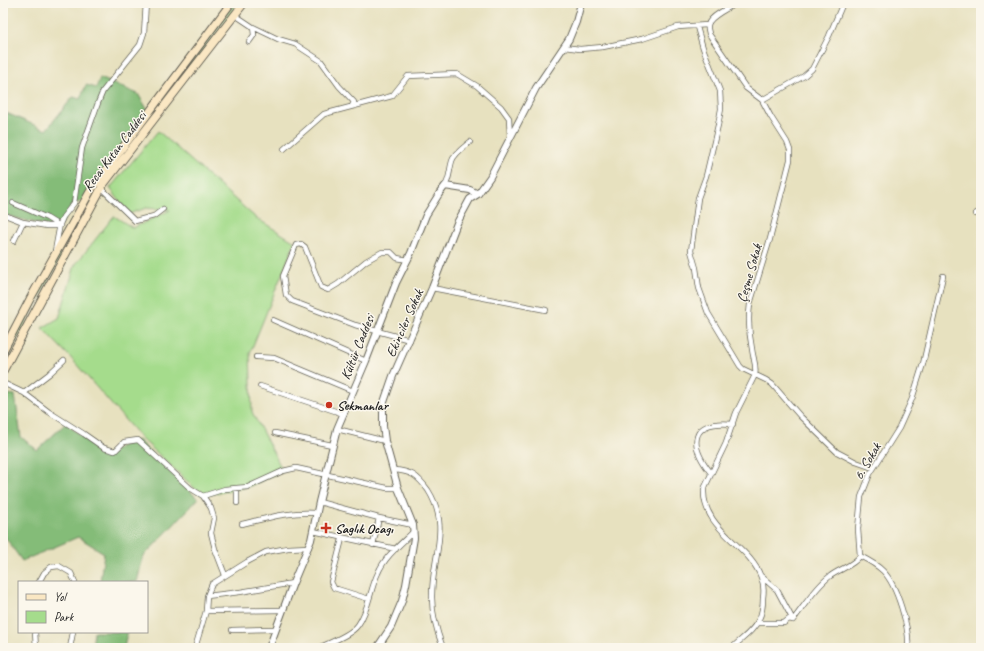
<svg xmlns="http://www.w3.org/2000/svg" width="984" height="651" font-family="Caveat,sans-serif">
  <rect width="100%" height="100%" fill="#fbf7ec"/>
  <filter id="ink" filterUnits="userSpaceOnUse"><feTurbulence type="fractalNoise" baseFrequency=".025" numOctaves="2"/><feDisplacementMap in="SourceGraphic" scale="8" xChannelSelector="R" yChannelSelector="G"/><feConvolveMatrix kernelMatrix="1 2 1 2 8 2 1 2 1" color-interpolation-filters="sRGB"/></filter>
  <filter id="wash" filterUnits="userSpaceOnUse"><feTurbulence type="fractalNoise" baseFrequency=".012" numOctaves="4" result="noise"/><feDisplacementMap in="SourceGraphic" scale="16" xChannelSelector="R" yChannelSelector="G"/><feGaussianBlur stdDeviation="0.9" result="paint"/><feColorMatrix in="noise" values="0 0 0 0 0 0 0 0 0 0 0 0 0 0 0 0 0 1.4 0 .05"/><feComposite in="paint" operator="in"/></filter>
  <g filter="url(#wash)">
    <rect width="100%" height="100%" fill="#e7e1bf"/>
    <path fill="#a5dc8c" stroke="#607c54" d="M235,3h4l-100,133 -3,-3z
      M158,131l98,87 39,24 -45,111 2,59 31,59 -35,16 -45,9 -63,-59 -70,-80 -28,-29 17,-10 16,-53 39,-49 19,12 37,-18 -24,-2 -17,6 -19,-26z
      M59,254l3,1 -59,110v-9z"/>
    <path fill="#84bc78" stroke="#506c4a" d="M100,78l38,16 11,18 -65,89 -10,2 -14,23h-13l-42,-11 -2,-2v-100l1,-1 42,18 27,-33 7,2 6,-14 10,3z
      M6,394l9,1 6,42 16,13 29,-27 40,34 15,-11 17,-6 60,59 -55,58 -6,25h-37l4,-29 -26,-16 -56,24 -19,-27v-131z
      M94,632h33l-3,16h-32z"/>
  </g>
  <g filter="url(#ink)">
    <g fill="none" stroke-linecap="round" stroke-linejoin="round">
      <g stroke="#636155" stroke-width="6">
        <path id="minor" d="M235,15l18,12 1,8 -5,7
          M253,27l25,12 17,5 26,17 18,25 15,16 -2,4
          M697,27l6,21 17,43 1,18 -3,16 -12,51 -8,22 -7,53 5,17 3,20 9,25 32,53 3,3 23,11 6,4 28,32 37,36 19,10 17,6
          M564,47l16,2 23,-2 39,-8 36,-12 29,-2
          M762,100l42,-24 8,-7 17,-33 14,-33
          M284,149l40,-35 68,-18 16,-20 49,-2 20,12 24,21 8,11 1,20
          M445,186c5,-8 4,-15 7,-25 2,-7 12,-14 18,-19
          M101,188l34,33 19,-5 9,-7
          M13,203l34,15 13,8
          M3,213l2,2 18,7
          M975,214l6,-3
          M14,241l9,-19 24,4h13
          M55,251l5,-27 3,-7 11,-14 8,-55 16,-45 5,-12 37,-46 4,-12 2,-30
          M408,260l-11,-2 -6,-6h-9l-16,9 -28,23 -10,6 -7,-3 -16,-40 -4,-3 -5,1 -13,31 3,19 6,6 63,24 55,15
          M432,288l114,22
          M273,320l93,41
          M256,357l18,1 79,33
          M3,383l21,10 25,19 35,22 20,14 11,3 9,-9 14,-2 52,48 13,8 22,-7 23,-2 35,-16 13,-3 91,20h11
          M260,386l84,28
          M24,393l25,-19 15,-14
          M337,429l48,12
          M275,433l57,12
          M393,470c18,1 24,5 35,20 24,38 3,68 4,108 0,17 5,34 11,50
          M711,473c-23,-29 -21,-53 22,-49
          M237,488v15
          M203,496l8,12 3,10 -3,15 4,16 10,26
          M319,502l60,16 34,7
          M242,524c25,-6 49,-13 75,-11
          M313,531l83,18
          M342,539l-11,43 3,6 35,11
          M373,545l6,-27
          M39,582l5,-9 7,-6 8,-1 12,7 4,9
          M207,596l33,-4 53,-9
          M206,611l77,-1
          M793,620c11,-14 22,-32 36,-43 10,-8 24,-11 31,-21
          M757,623h27l5,-4 4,1 -16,-30 -16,-14
          M232,630l43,-1
          M35,632l1,16
          M70,648l3,-16
          M195,648l11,-37 1,-15 5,-12 35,-22 19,-10 22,-4 21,-1
          M318,648c11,-5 33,-13 40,-23 11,-15 12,-36 20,-52 7,-17 23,-29 36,-42
          M732,648c9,-9 22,-17 27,-29 3,-6 4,-14 4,-21 1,-7 1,-14 -2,-21 -12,-33 -59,-47 -57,-88l22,-46 10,-30 19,-38c2,-9 -2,-17 -3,-26 -3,-15 -4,-30 -2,-45l20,-65 20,-79v-10l-3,-8 -16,-25 -9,-17 -16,-12 -37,-54c0,-2 -2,-6 -1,-9 1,-8 23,-19 30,-22
          M908,648c2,-19 -11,-63 -25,-77 -6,-6 -15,-11 -23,-15l-2,-27 3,-32 9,-23 29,-46 13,-29 11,-35 20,-88"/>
      </g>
      <g stroke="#636155" stroke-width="8">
        <path id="tertiary" d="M269,648l24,-65 18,-43 8,-38 18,-73 29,-68 30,-78 15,-30 15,-38 13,-21 6,-8 25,4 8,4
          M377,648l14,-21 11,-26 4,-16 8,-47 -1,-13 -15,-37 -13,-47 -2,-15v-21l10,-29 39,-88 25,-65 13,-24 8,-5 12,-17 46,-89 33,-49 7,-17 5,-19"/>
      </g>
      <g stroke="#636155" stroke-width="9">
        <path id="secondary" d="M3,351l27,-52 61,-109 140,-187
          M3,371l100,-186 141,-182"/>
      </g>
      <use href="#minor" stroke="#fff" stroke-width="4.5"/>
      <use href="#tertiary" stroke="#fff" stroke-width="6"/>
      <use href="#secondary" stroke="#fae7c3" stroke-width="7"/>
    </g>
  </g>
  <g fill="#c8321e" stroke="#fbf7ec" stroke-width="1.5">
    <circle cx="329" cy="405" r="4"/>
    <path d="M324 522h4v4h4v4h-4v4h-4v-4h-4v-4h4z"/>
  </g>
  <g text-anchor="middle" stroke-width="3" stroke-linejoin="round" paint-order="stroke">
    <g font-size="14" fill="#1c1c1c" stroke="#fbf7ec">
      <text transform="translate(114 151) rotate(-53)" y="5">Recai Kutan Caddesi</text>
      <text transform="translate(749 273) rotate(-74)" y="5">Çeşme Sokak</text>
      <text transform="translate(404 323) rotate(-66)" y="5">Ekinciler Sokak</text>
      <text transform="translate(357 347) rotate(-68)" y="5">Kültür Caddesi</text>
      <text transform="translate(867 461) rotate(-60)" y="5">6. Sokak</text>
    </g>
    <g font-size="14" font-weight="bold" fill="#1c1c1c" stroke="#fbf7ec" text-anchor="start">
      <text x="337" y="410">Sekmanlar</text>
      <text x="335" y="533">Saglık Ocagı</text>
    </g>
  </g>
  <rect width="984" height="651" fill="none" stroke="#fbf7ec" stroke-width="16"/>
  <rect x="18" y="581" width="130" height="52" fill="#fbf7ec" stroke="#a29f99"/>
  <rect x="26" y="594" width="20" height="6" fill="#fae7c3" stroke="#a29f99"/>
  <text x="54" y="601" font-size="12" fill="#1c1c1c">Yol</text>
  <rect x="26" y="611" width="20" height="12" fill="#a5dc8c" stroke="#a29f99"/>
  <text x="54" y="621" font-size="12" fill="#1c1c1c">Park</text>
</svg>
